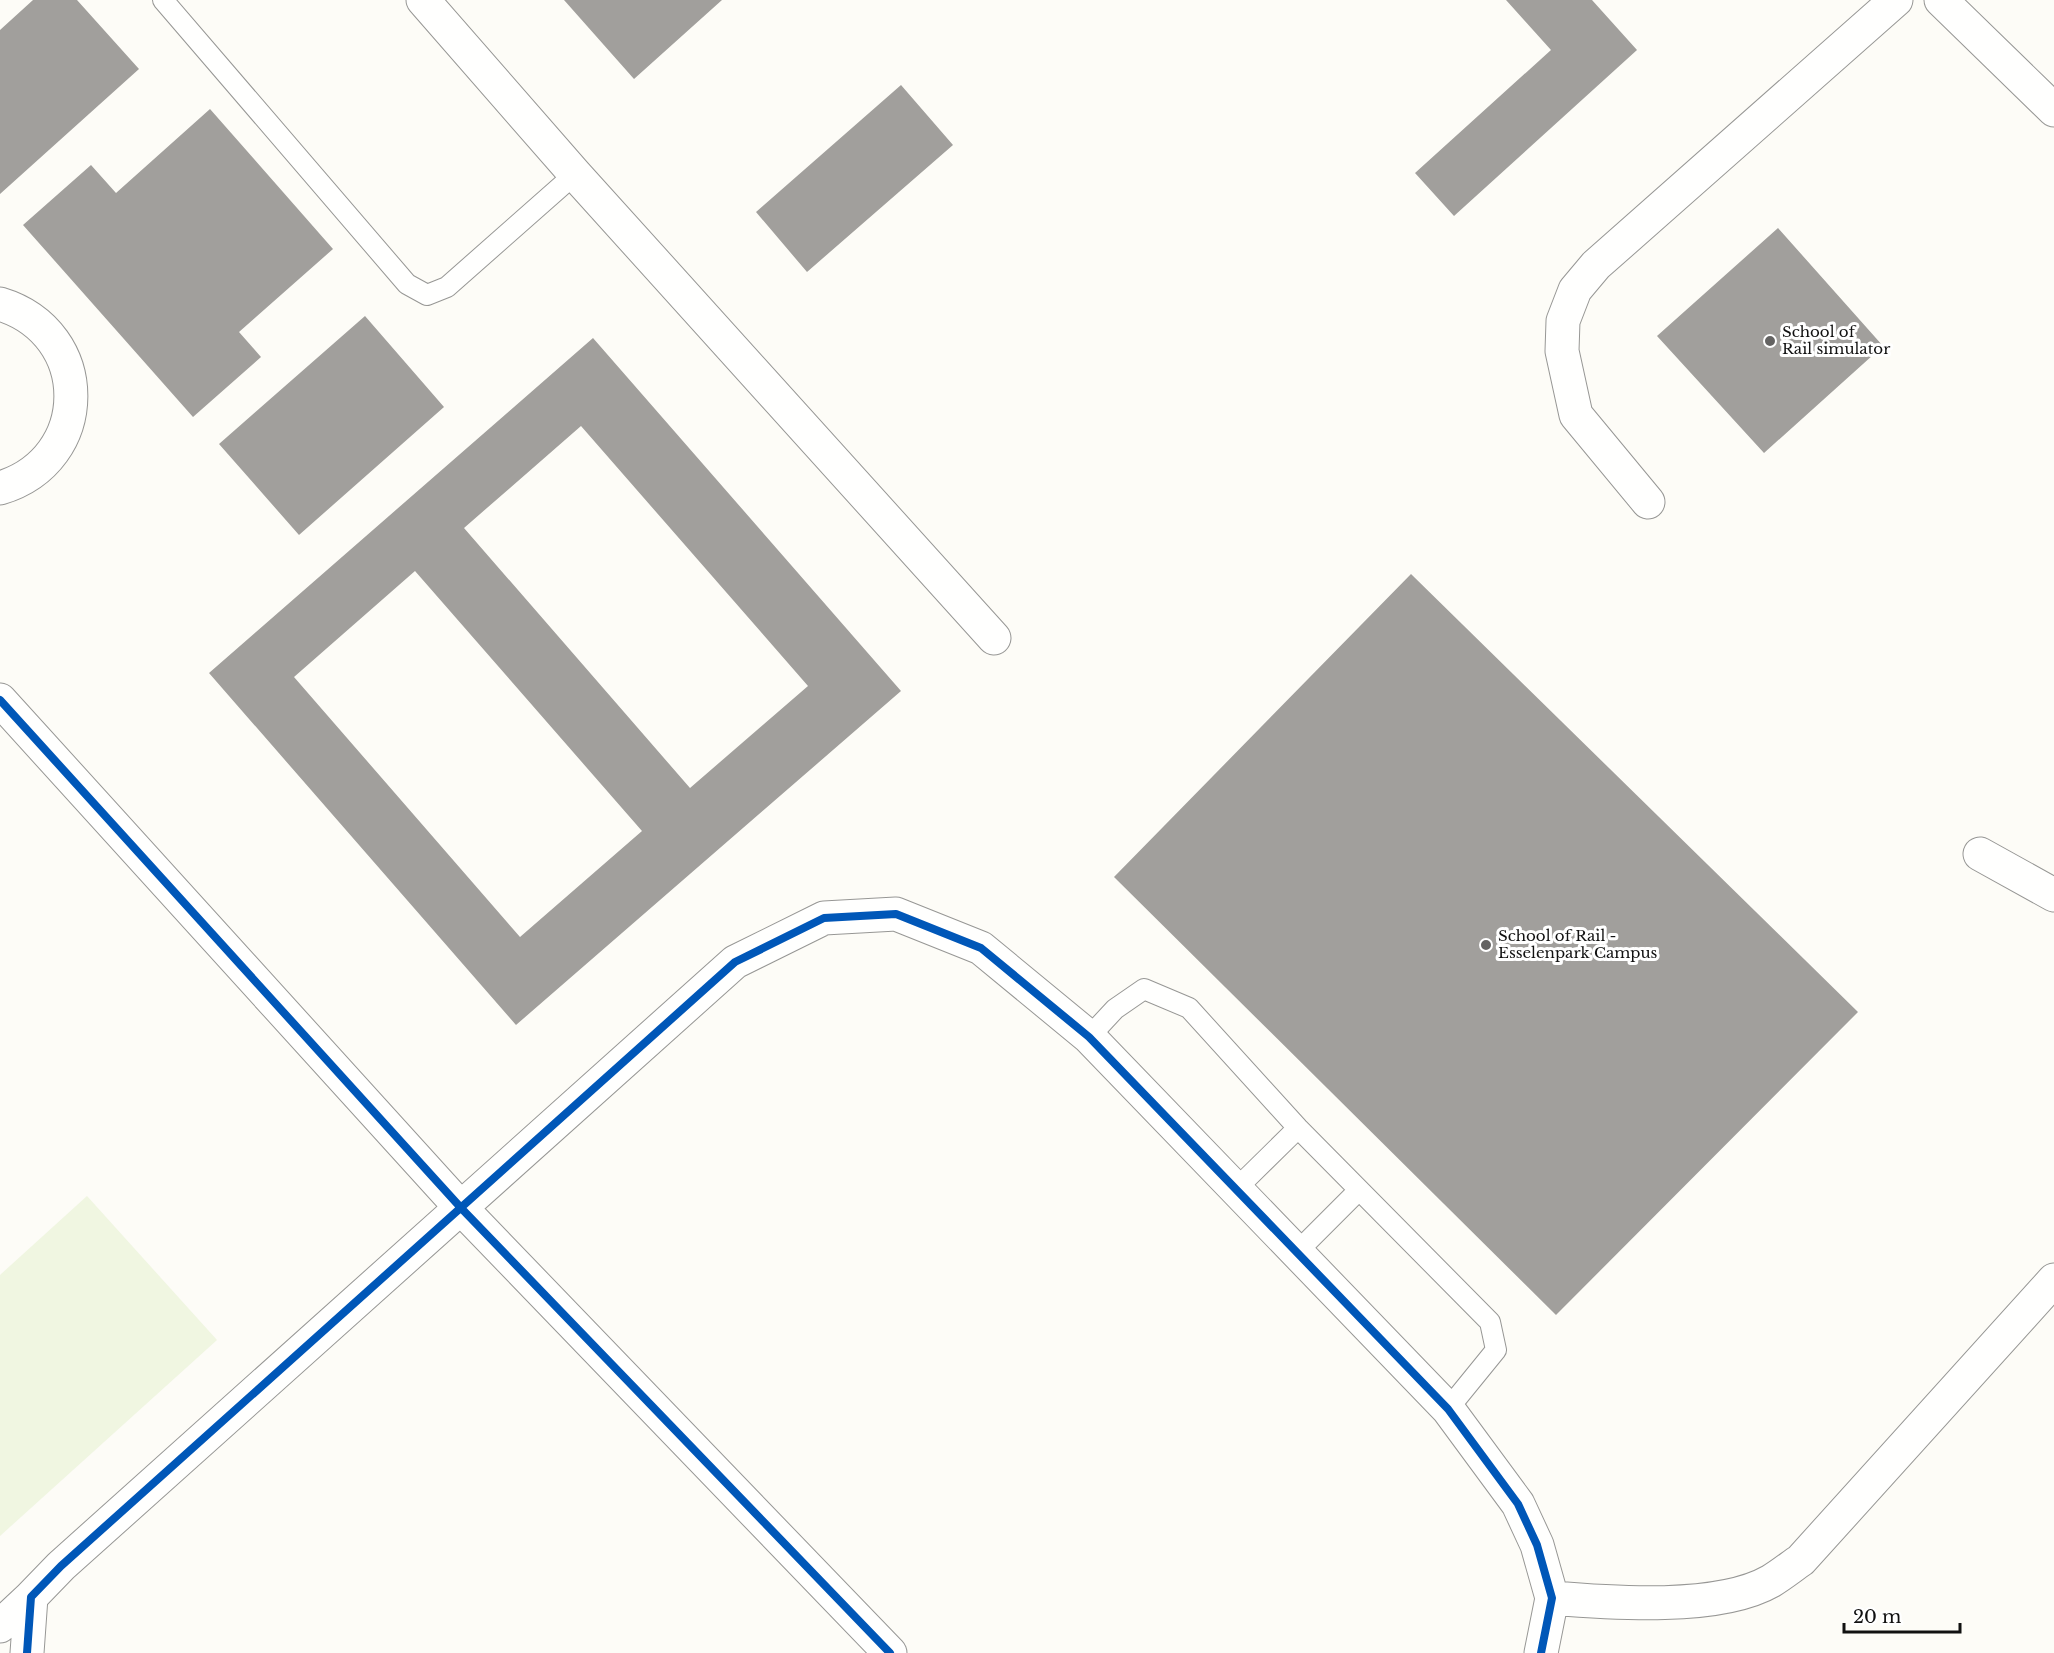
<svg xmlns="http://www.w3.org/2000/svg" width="2054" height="1653" font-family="'Libre Baskerville',serif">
  <rect width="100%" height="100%" fill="#fdfcf7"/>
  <path fill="#f0f6e1" d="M87,1196l130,144 -217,196v-261z"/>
  <path fill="#a19f9c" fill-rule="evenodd" d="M33,0h44l62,69 -139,125v-164z
    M564,0h158l-88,79z
    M1506,0h86l45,50 -183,166 -39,-43 136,-123z
    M901,85l52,60 -146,127 -51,-60z
    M210,109l123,140 -94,83 22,25 -68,60 -170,-192 68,-60 25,28z
    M1778,228l105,118 -119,107 -107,-117z
    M365,316l79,91 -145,128 -80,-91z
    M593,338l308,353 -385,334 -307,-352zM581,426l227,260 -118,102 -226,-260zM415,571l227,260 -122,106 -226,-260z
    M1411,574l447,438 -302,303 -442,-438z"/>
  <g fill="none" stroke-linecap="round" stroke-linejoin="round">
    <g stroke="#979795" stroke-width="22">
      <path id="service" d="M163,0l244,284 20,11 20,-8 128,-113
        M1089,1037l26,-28 29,-20 45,19 109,120 192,194 6,28 -48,59
        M1236,1189l62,-61
        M1297,1252l62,-62"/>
    </g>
    <g stroke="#979795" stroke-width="35">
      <path id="minor" d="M423,0l152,174 419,464
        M1941,0l113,110
        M0,304c95,29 94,156 0,184
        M1648,502l-72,-87 -14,-64 1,-30 12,-31 21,-25 300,-265
        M0,700l462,509 428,444
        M1980,854l74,41
        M1552,1598c60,5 167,13 219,-17 10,-6 20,-14 30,-21l253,-280
        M0,1626l31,-29
        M27,1653l4,-56 30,-31 674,-604 89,-44 72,-4 85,34 108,89 359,372 70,95 19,41 15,53 -11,55"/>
    </g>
    <use href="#service" stroke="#fffffe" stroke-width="20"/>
    <use href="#minor" stroke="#fffffe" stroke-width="33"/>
    <g stroke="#fff" stroke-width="11">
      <path id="cycleway" d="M0,700l462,509 428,444
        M27,1653l4,-56 30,-31 674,-604 89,-44 72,-4 85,34 108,89 359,372 70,95 19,41 15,53 -11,55"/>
    </g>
    <use href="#cycleway" stroke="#0057b8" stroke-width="8"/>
  </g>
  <g fill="#646362" stroke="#fff" stroke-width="2">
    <circle cx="1770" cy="341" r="6"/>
    <circle cx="1486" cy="945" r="6"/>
  </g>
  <g text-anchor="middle" stroke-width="6" stroke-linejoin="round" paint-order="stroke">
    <g font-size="15" fill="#111" stroke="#fff" text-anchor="start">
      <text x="1782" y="337">School of<tspan x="1782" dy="17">Rail simulator</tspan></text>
      <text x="1498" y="941">School of Rail -<tspan x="1498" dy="17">Esselenpark Campus</tspan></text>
    </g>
  </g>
  <path d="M1844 1623v9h116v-9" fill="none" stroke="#111111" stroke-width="3"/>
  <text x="1853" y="1623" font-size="18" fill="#111111" stroke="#ffffff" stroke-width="4.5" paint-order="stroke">20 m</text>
</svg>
